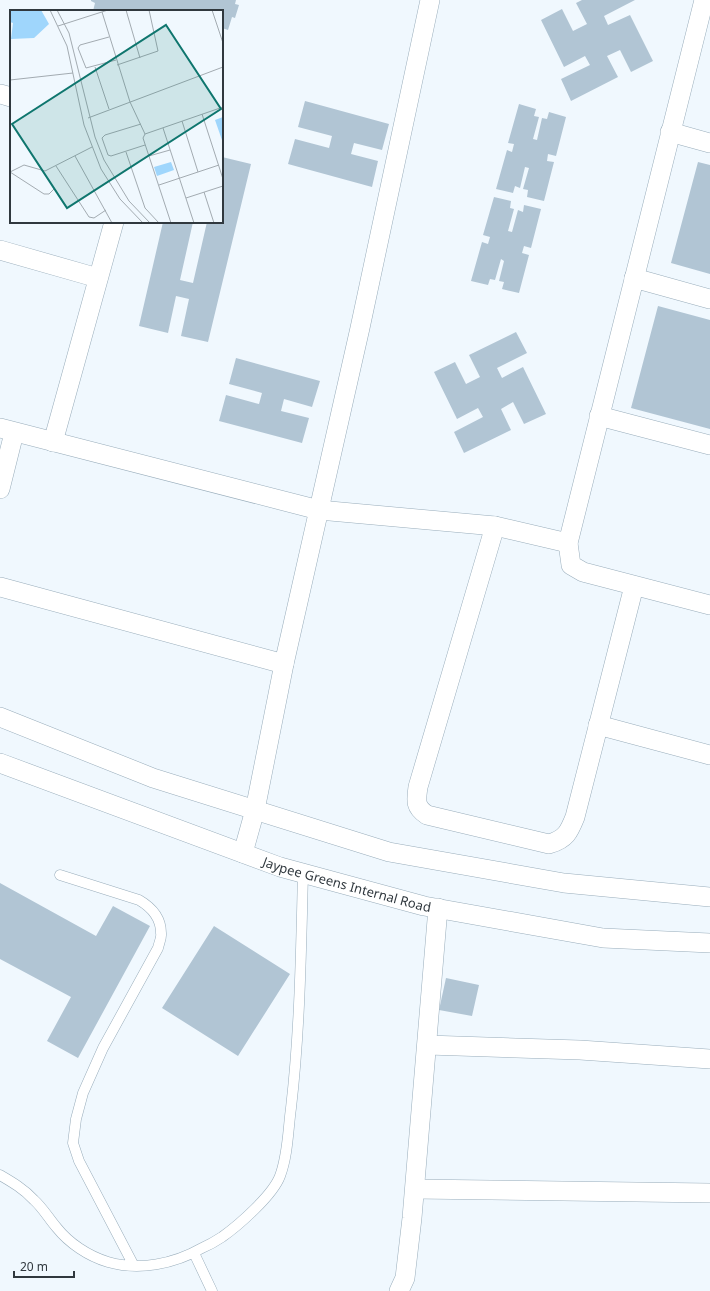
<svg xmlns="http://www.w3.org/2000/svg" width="710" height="1291" font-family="'Noto Sans',sans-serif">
  <rect width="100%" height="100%" fill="#f0f8fe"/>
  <path fill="#b1c5d4" d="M91,0h145l-1,4 4,1 -4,13 -3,-1 -4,13 -6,-2v-17h-40l-7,-2 -1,2h-81l2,-8 -4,-2z
    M582,0h53l-31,16 4,9 22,-10 23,46 -22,11 -11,-22 -13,6 11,21 -47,24 -10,-22 29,-14 -5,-9 -21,11 -23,-47 21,-11 11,22 14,-7 -11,-21z
    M305,101l84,23 -7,26 -28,-7 -3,11 27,7 -6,26 -84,-23 7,-25 34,9 3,-12 -34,-9z
    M519,104l17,5 -2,7 5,1 -6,22 4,1 5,-22 5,1 2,-7 17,5 -10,39 -8,-2 -1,7 7,1 -10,39 -17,-4 1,-7 -5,-1 6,-21 -4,-1 -5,21 -5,-2 -2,7 -17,-4 11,-39 5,2 2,-8 -6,-1z
    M222,157l29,7 -43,178 -27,-6 8,-37 -13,-3 -8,37 -29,-7 24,-104h30l-13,58 13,3 14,-61h15z
    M698,162l12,3v109l-39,-11z
    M494,197l17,4 -1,7 4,1 -6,22 4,1 6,-22 5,2 1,-7 17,4 -10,39 -7,-2 -2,7 7,2 -10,38 -17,-4 2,-7 -5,-1 5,-20 -3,-2 -6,21 -5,-1 -2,6 -17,-4 11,-39 6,2 2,-7 -7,-2z
    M658,306l52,14v109l-79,-21z
    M516,332l11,21 -30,15 5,10 21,-11 23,47 -22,10 -11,-22 -12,7 10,21 -47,23 -10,-21 29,-15 -5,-9 -21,11 -23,-47 21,-10 11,22 14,-7 -11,-22z
    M236,358l84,23 -8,26 -28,-8 -3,12 28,7 -7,25 -83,-22 7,-26 33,9 3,-11 -33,-9z
    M0,883l96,53 17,-30 37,20 -72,132 -31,-17 24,-44 -71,-38z
    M214,926l76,48 -52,82 -76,-48z
    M446,978l33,7 -7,31 -33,-6z"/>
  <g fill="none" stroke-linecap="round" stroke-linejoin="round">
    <g stroke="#99adbb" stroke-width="11">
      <path id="service" d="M60,875l79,25c12,7 22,17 22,33 1,4 -2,10 -3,15l-55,100 -20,45 -7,26 -3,24 6,18 55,105
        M0,1175c12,7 24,14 34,25 9,8 15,19 23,28 12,15 31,28 51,34 31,9 66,2 94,-14 7,-3 14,-7 20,-11 17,-12 51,-42 58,-61 8,-21 8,-46 11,-68 9,-78 10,-157 12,-235
        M194,1253l18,38"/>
    </g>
    <g stroke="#99adbb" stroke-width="20">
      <g id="minor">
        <path d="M704,0l-136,543 3,22 12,7 127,33"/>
        <path d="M0,94l11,3"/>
        <path d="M670,132l40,11"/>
        <path d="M0,250l98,28"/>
        <path d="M634,278l76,21"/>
        <path d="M599,416l111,29"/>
        <path d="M0,428l319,82 176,16 73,17"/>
        <path d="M53,442l61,-220"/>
        <path d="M0,489l14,-56"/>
        <path d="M495,526l-77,261c-2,14 -3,20 9,28l122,29c17,-5 20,-12 26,-27l59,-231"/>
        <path d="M0,587l284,77"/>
        <path d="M0,717l153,61 236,74 175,31 146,14"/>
        <path d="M598,725l112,30"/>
        <path id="s1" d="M0,763l280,104 144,39 179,32 107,5"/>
        <path d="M243,853l12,-43 29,-146 76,-336 70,-328"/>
        <path d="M427,1045l153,5 130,9"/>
        <path d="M415,1189l295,4"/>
        <path d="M399,1291l6,-13 7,-60 26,-310"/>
      </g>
    </g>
    <use href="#service" stroke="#fff" stroke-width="10"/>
    <use href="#minor" stroke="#fff" stroke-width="19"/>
  </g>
  <g text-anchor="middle" stroke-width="3.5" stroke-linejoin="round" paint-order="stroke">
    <g font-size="13" fill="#30383e" stroke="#f0f8fe">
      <text dy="5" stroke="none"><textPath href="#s1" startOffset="368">Jaypee Greens Internal Road</textPath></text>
    </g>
  </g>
  <g transform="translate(10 10)">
    <rect width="213" height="213" fill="#f0f8fe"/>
    <path d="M0,0h31l8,14 -15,14 -23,1 2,-16 -3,-1zM213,107v26l-8,-23zM161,152l3,8 -17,6 -3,-9z" fill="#9fd6fc"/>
    <path fill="none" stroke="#a3abb1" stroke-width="1" d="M40,0l17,36 17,79 17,44 19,30 23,24M47,0l12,23 26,104 9,23 25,41 21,22M116,0l14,48M202,0l11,33M92,2l28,90 15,32 -2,4 28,85M48,16l50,-16M99,27l-29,8 -2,3 8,20 30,-8M107,55l41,-14 -9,-41M85,57l14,42M0,70l63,-7M192,104l21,65M78,108l135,-51M172,111l16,51M131,114l-36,11 -3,3 6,17 3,1 34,-11M153,118l31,95M135,124l78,-27M116,142l19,56 14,15M65,146l37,67M139,146l21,-6M46,156l33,51 5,1 12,-8M0,162l14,-7 21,6 47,-24M0,162l34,22h5l5,-5M149,175l60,-20M194,182l10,31M176,188l37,-12"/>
    <path fill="#0f766e" fill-opacity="0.15" stroke="#0f766e" stroke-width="2" d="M156,15l55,84 -154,99 -55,-84z"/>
    <rect width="213" height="213" fill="none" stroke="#30383e" stroke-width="2"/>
  </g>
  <path d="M14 1271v6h60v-6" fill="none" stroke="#30383e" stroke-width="2"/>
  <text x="20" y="1271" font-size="12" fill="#30383e" stroke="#f0f8fe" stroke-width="3" paint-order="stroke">20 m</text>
</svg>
